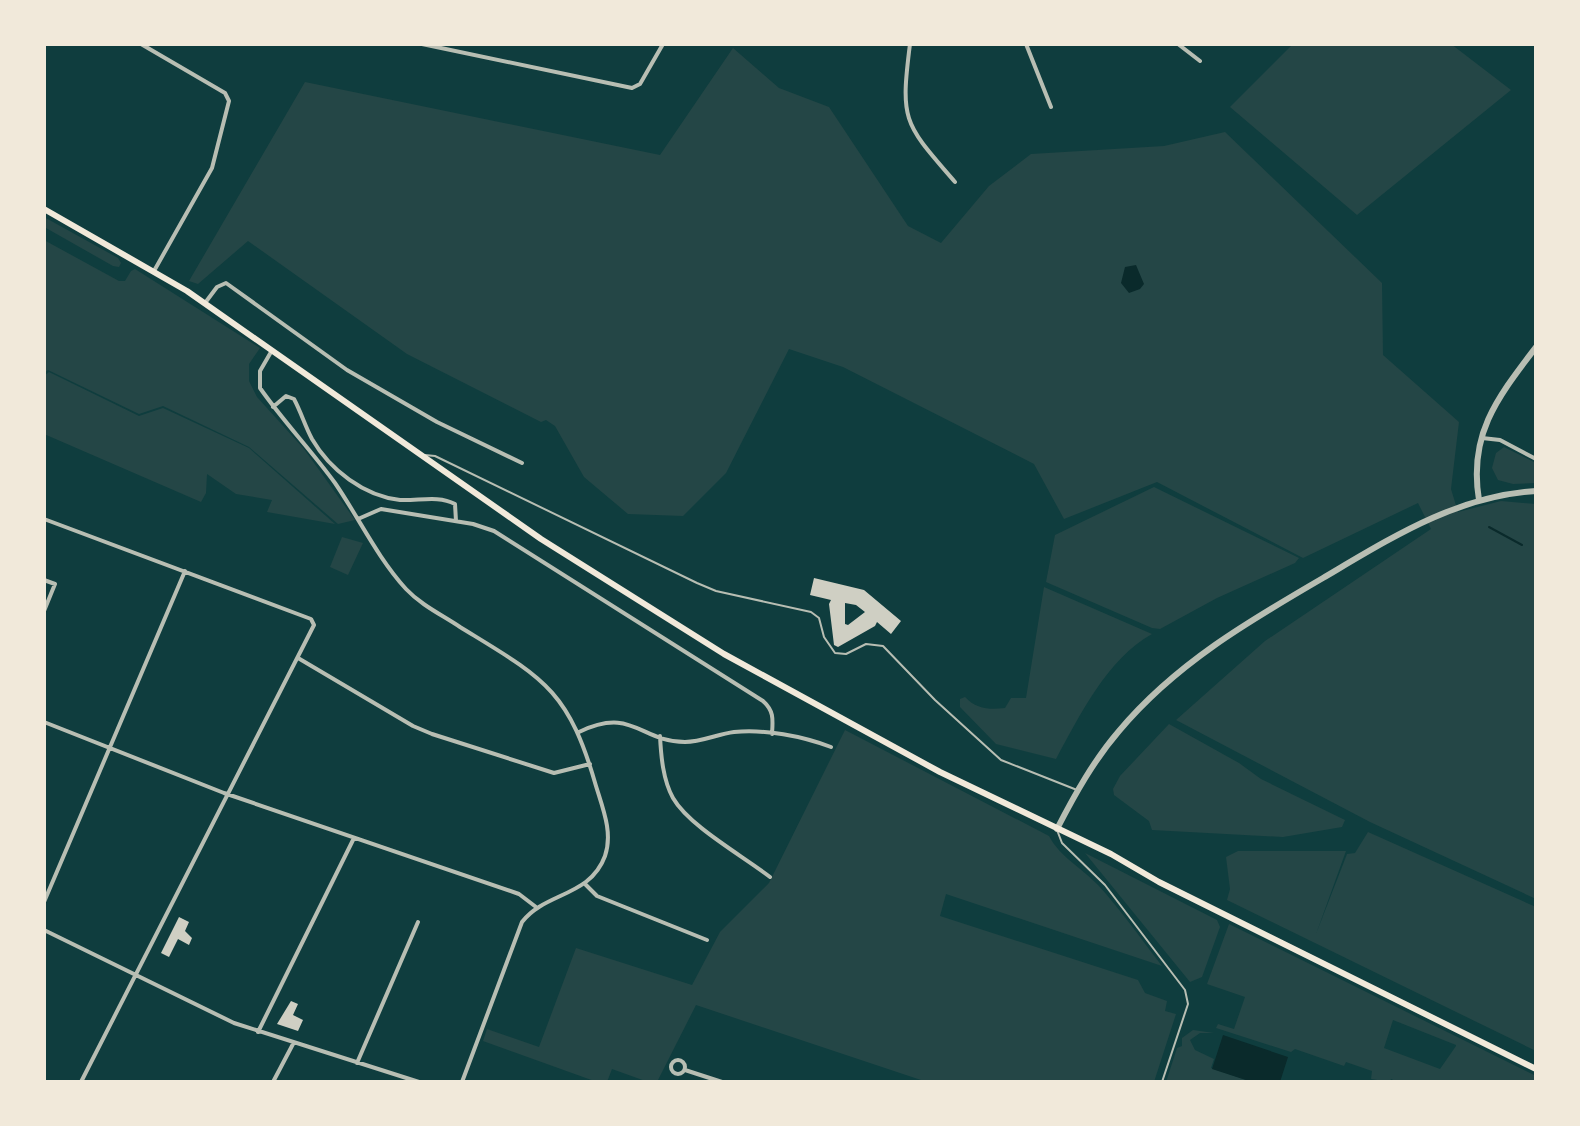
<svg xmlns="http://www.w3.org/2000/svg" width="1580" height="1126" font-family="Lato,sans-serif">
  <rect width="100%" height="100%" fill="#0f3d3e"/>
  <path fill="#244646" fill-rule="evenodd" d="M1293,44h158l60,46 -154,125 -127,-108z
    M733,48l46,40 50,19 79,119 33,17 48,-57 42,-32 133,-8 61,-14 157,151 1,72 76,67 -8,67 7,23 43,-11 35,3v395l-166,-77 -194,-102 89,-79 166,-112 -13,-26 -115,55 -146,-76 -93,37 -30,-55 -191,-97 -54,-18 -63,124 -43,43 -55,-2 -44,-37 -29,-51 -9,-6 -5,2 -134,-68 -159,-113 -50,43 -9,-3 116,-199 355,73z
    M44,217l74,41 3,5 -2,4 -6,-1 -67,-38z
    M44,240l75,41h6l6,-10 4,-2 125,79 -11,16v17l8,16 47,52 51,71 -17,4 -89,-77 -86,-41 -24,8 -91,-44 -4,3z
    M49,372l90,44 24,-8 86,40 86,76 -68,-12 5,-12 -36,-6 -29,-20 -1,19 -5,9 -157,-68v-58z
    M1504,447l32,16v20l-23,1 -15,-4 -6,-12 4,-15z
    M1154,487l145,71 -4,5 -78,35 -57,31 -8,-1 -106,-46 9,-47z
    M342,537l21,6 -15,32 -18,-8z
    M1044,587l108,47c-45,25 -72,81 -96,125l-60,-15 -36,-37v-8l5,-2c11,12 25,13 40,11l6,-10h15z
    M1169,724l70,39 22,16 84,41 -3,7 -59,10 -131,-7 -3,-9 -35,-26 -1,-6 7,-13z
    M845,730l204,106c11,21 33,32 49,49 23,25 43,54 64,81l-216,-72 -6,22 198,64 7,13 22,8 -2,10 11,3 -22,68h-227l-231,-77 -39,77h-9l-36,-13 -5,13h-10l-114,-41 4,-12 52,18 37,-99 116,37 28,-53 49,-49z
    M1368,832l168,75v144l-309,-151 3,-11 -4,-32 12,-6h108l-30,83 31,-80 8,-1z
    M1085,853l132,67 3,7 -18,50 -12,5z
    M1229,924l307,152v6h-138l-7,-3 -1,3 -19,-3 1,-8 -26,-9 -2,4 -49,-17 -4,3 -75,-24 2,-4 16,5 11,-32 -38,-13zM1393,1020l63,25v1l-16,23 -56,-21z
    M1193,1030l21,3h-14l-10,7 5,10 19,9 -3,9 41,14h-86l11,-34 5,-2v-8z"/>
  <path fill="#0a2a2b" d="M1136,265l8,19 -4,5 -11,4 -8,-10 4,-16z
    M1223,1035l65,22 -8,25h-28l-40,-13z"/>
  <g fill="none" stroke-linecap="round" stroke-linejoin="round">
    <path stroke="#0a2a2b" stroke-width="2" d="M1489,527l33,18"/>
  </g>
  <path fill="#cfcfc3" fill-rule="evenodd" d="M814,578l50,12 37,31 -10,13 -14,-12 -2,4 -37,21 -4,-2 -5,-41 2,-4 -21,-5zM845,603l11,2 9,7 -17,13 -3,-1z
    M179,917l10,5 -4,9 7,7 -3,7 -11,-6 -9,18 -8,-4z
    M291,1001l7,3 -5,11 10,5 -5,11 -21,-7z"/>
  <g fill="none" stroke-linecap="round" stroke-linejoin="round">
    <path stroke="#b8beb3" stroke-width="2" d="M425,455l10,1 262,127 19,8 95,21 8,6 5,19 11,16 11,1 20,-10 17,2 52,54 66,60 76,30
      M1057,830l5,13 43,42 80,105 3,14 -26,78"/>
    <path stroke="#b8beb3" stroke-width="4" d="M141,44l84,49 4,8 -17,67 -58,103
      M422,44l210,44 8,-4 23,-40
      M910,44c-10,78 -6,79 45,138
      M1026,44l25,63
      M1178,44l22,17
      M205,303l12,-16 9,-4 121,87 90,52 85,41
      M271,352l-11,19v17c23,33 51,62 75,95 24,35 42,74 71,106 15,16 36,26 54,38 83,51 108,61 136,159 7,23 17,47 9,70 -15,41 -60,36 -83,66l-60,160
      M273,407l13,-11 8,3c7,13 11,27 18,40 18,31 52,57 88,61 19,1 38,-5 55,4l1,17
      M1482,438l18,2 36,19
      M44,519l267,100 3,6 -233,457
      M358,519l23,-10 92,15 21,7 269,170c11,10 10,18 9,33
      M44,580l11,4 -11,27
      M298,658l115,68 19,8 122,39 36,-9
      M44,722l180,71 295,101 17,13
      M579,732c54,-26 61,10 106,10 16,0 33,-8 49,-10 31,-3 68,4 97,15
      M660,736c1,20 3,44 13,62 16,28 70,58 97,79
      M585,884l12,12 110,44
      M44,902l141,-331
      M44,930l190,93 185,59
      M258,1032l96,-194
      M671 1067a7 7 0 1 1 14 0a7 7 0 1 1-14 0Z
      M357,1063l61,-141
      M685,1070l37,12
      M273,1082l20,-38"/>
    <path stroke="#b8beb3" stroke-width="6" d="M1479,500c-11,-66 19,-103 57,-153
      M1057,829c18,-35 37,-69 62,-98 56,-67 130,-110 204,-153 68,-40 133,-82 213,-87"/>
    <path stroke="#f1e9da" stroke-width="6" d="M44,209l143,82 354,248 183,115 216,118 171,82 48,28 377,187"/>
  </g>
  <rect width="1580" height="1126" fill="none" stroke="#f1e9da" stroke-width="92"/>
</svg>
